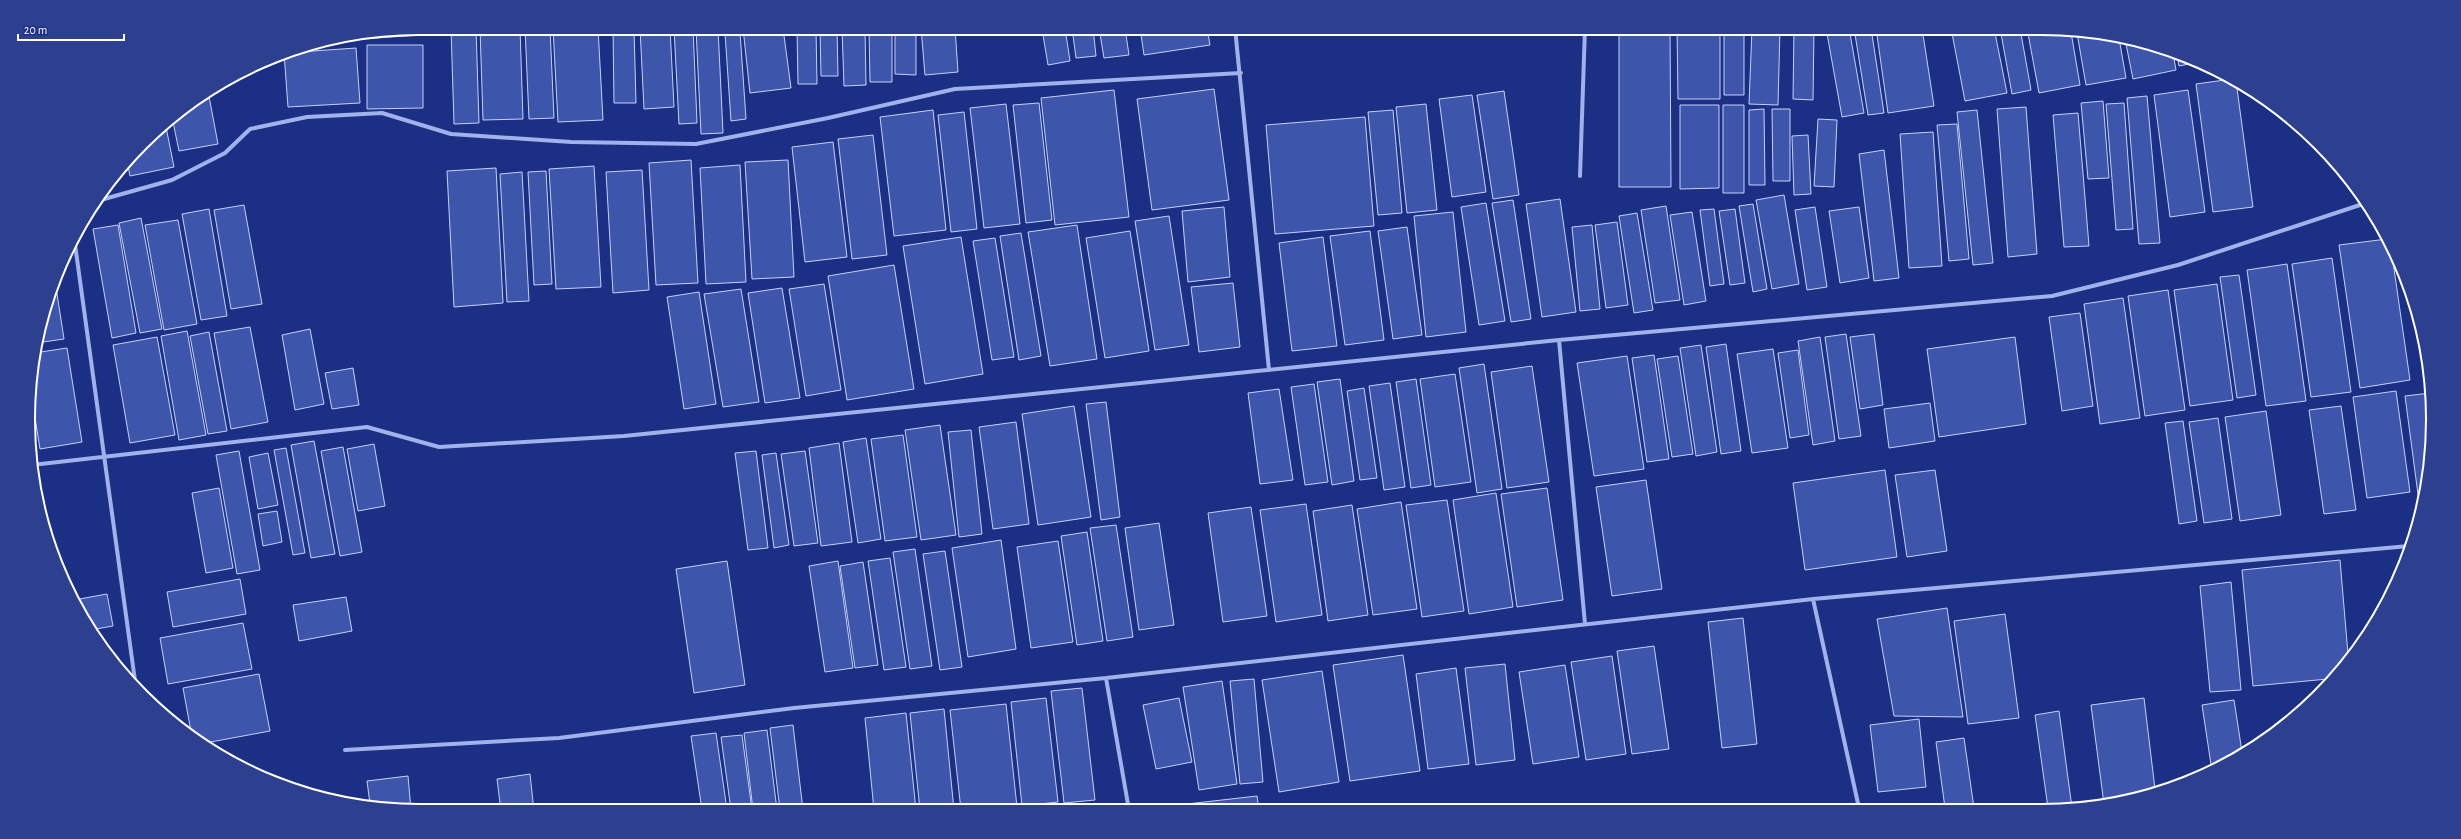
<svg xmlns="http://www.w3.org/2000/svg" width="2461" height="839" font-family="'Alegreya Sans',sans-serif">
  <rect width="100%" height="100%" fill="#1b2f85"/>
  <path fill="#3e55ac" stroke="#c6d1f8" d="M420,28v7l-58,4 -1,-5z
    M451,28h25l3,95 -25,1z
    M480,28h40l3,91 -40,1z
    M525,28h25l4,90 -25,1z
    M553,28h45l5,92 -45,2z
    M613,28h21l2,75h-22z
    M640,28h30l4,79 -30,2z
    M674,28h19l4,95 -18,1z
    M696,28h22l5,105 -22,1z
    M743,28h40l8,60 -41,5z
    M797,28h19l1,56h-19z
    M820,28h17l1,48h-17z
    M842,28h23l1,57 -22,1z
    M869,28h23v54h-22z
    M895,28h21v47l-21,-1z
    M921,28h34l3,44 -33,3z
    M1065,28l5,33 -22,4 -6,-36z
    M1072,28h21l3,28 -20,2z
    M1099,28h26l4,27 -25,3z
    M1140,28h67l3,17 -66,10z
    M1619,28h51l1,159h-52z
    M1677,28h43v71h-42z
    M1724,28h20v67h-20z
    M1752,28h28l-2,77 -29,-1z
    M1794,28h20l-1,72 -20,-1z
    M1826,28h23l15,85 -22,4z
    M1854,28h17l13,85 -16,2z
    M1876,28h46l12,78 -46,7z
    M1951,28h43l13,65 -42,8z
    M2000,28h20l11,62 -19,4z
    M2027,28l44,4 9,53 -41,8z
    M740,32l6,87 -15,2 -6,-88z
    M2077,33l42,5 7,40 -40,7z
    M2125,39l18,2 30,12 3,17 -43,9z
    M367,45h56v63l-56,1z
    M356,48l4,55 -72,4 -4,-54z
    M2177,54l22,8 -20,4z
    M2232,79l4,2 17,126 -40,5 -17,-128z
    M1214,89l15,111 -77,10 -15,-111z
    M1114,90l15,127 -74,8 -14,-127z
    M2188,90l17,122 -35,5 -16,-122z
    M208,91l10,53 -39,7 -7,-34z
    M1504,91l15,104 -26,4 -16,-104z
    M1472,95l14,97 -34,5 -13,-98z
    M2147,96l13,147 -21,1 -12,-146z
    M2103,101l6,77 -21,1 -7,-76z
    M1039,103l13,117 -26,3 -13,-118z
    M2124,103l9,126 -17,1 -10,-126z
    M1006,104l14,120 -36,4 -14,-120z
    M1426,104l11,106 -30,3 -11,-106z
    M1680,105h39v83l-39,1z
    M1723,105h21v88h-21z
    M2026,107l11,147 -29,3 -11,-148z
    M1764,109l1,76h-16v-75z
    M1772,109h18v72h-17z
    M933,110l13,120 -52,6 -14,-119z
    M1393,110l9,103 -24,2 -10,-103z
    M1977,110l16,153 -20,2 -16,-153z
    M964,112l13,117 -26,3 -13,-117z
    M2078,113l11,133 -25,1 -11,-132z
    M1365,117l9,109 -99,8 -9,-109z
    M1818,119l19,1 -3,67 -20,-1z
    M165,122l9,45 -44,9 -3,-15z
    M1957,124l12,135 -20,2 -12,-136z
    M1933,132l9,134 -33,2 -9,-134z
    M873,135l14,120 -35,4 -14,-120z
    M1808,135l3,59 -17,1 -2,-59z
    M833,142l14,115 -42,5 -13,-115z
    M1884,150l15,128 -25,3 -15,-127z
    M691,160l7,123 -42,2 -7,-122z
    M788,160l6,117 -42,2 -7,-117z
    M740,165l6,117 -40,2 -6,-116z
    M594,166l7,121 -45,2 -7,-120z
    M496,168l7,135 -49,4 -7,-136z
    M642,170l7,120 -36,3 -7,-121z
    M546,171l6,113 -18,1 -6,-113z
    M522,172l7,129 -22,1 -7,-128z
    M1784,195l15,89 -27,5 -16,-89z
    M1560,199l16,113 -34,5 -16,-113z
    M1513,200l18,119 -20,3 -19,-119z
    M1486,203l19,118 -26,4 -18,-118z
    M1753,204l14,85 -14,3 -14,-86z
    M244,205l18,99 -31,5 -17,-99z
    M1666,206l14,94 -25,3 -14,-93z
    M1224,207l6,70 -42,5 -6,-71z
    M1815,207l12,80 -20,3 -12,-80z
    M1859,207l10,71 -29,5 -11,-72z
    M209,209l18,107 -26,4 -19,-106z
    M1714,209l10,75 -14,2 -10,-76z
    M1735,209l10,74 -15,2 -11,-74z
    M1453,212l13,120 -40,5 -12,-121z
    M1692,212l14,89 -22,4 -14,-90z
    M1637,213l16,97 -19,3 -15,-97z
    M1169,216l20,129 -34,5 -20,-129z
    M141,218l21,111 -22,4 -21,-110z
    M178,220l19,104 -33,6 -19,-105z
    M1617,222l11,83 -22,3 -11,-83z
    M118,225l18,108 -24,5 -19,-109z
    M1077,225l20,134 -47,7 -22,-134z
    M1592,225l8,84 -20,2 -8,-84z
    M1407,227l15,108 -29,4 -15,-108z
    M1130,231l19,120 -44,7 -19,-120z
    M1370,231l14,109 -39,5 -15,-109z
    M1021,233l20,123 -22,4 -19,-124z
    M961,237l22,137 -58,10 -22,-138z
    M1323,237l14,109 -45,5 -13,-108z
    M995,238l19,119 -22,3 -19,-119z
    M2387,239l4,9 19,132 -50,8 -21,-143z
    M2332,258l19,134 -40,5 -19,-133z
    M2287,264l19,137 -40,5 -19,-136z
    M894,265l20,124 -67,11 -19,-124z
    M2239,275l17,120 -19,3 -17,-121z
    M55,281l9,58 -28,4 5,-25z
    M1233,283l7,64 -41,5 -8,-65z
    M824,284l17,106 -35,6 -17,-107z
    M2217,284l16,116 -43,6 -16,-116z
    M782,288l18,110 -35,5 -17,-110z
    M741,289l18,113 -36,5 -19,-113z
    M2168,290l17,120 -40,6 -17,-120z
    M699,292l17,112 -32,5 -17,-112z
    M2123,298l17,120 -40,6 -16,-120z
    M2080,313l13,93 -31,5 -13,-94z
    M250,327l18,95 -37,7 -17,-96z
    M310,329l14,75 -29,6 -13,-75z
    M187,331l19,104 -27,5 -18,-104z
    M209,332l18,99 -19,3 -18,-98z
    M1846,334l15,102 -22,3 -14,-102z
    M1874,334l9,71 -23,4 -10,-72z
    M157,337l18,98 -45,8 -17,-98z
    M1820,337l15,104 -22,4 -15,-104z
    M2015,337l11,87 -87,13 -12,-88z
    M1726,344l15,107 -20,3 -15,-107z
    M1701,345l16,107 -21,4 -16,-108z
    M67,348l15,94 -42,7 -9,-56 3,-40z
    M1773,349l15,99 -36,5 -15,-99z
    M1798,350l11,85 -19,3 -12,-85z
    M1654,355l15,104 -22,3 -15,-104z
    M1627,356l17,113 -50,7 -17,-113z
    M1678,356l15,98 -21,3 -15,-98z
    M1484,364l18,125 -25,4 -18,-125z
    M1532,366l17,116 -42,6 -16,-116z
    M353,368l6,37 -27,4 -7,-36z
    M1455,374l16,108 -36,5 -15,-108z
    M1340,379l14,102 -22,4 -15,-103z
    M1416,379l15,106 -20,3 -15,-106z
    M1390,383l15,104 -21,3 -15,-104z
    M1314,384l14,98 -23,3 -14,-98z
    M1364,388l13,90 -17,2 -13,-89z
    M1279,389l14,91 -33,4 -12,-91z
    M2396,391l14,101 -43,6 -14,-101z
    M2430,393l2,52 -9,56 -4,1 -14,-106z
    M1106,402l14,115 -19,3 -15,-116z
    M1930,403l5,38 -46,7 -5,-39z
    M1074,406l17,111 -53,8 -16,-111z
    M2341,406l15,104 -32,4 -15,-104z
    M2266,411l15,104 -41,6 -15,-104z
    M30,418l6,38 -5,1 -2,-12z
    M2218,418l14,101 -28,4 -15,-101z
    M2183,421l14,100 -18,3 -14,-101z
    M1016,422l13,102 -36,5 -14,-102z
    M940,425l16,110 -35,5 -16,-110z
    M971,430l11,104 -23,3 -11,-105z
    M903,435l14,102 -32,4 -14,-102z
    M866,438l15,101 -23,4 -15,-101z
    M314,441l21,113 -24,4 -20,-113z
    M839,443l13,99 -31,4 -12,-98z
    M374,444l11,62 -27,5 -11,-62z
    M343,447l19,105 -22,4 -19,-105z
    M286,448l19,105 -12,2 -19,-105z
    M239,451l21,119 -23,4 -21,-119z
    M756,451l12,97 -20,2 -13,-97z
    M805,451l13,92 -24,3 -13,-92z
    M268,453l10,52 -20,4 -9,-52z
    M776,453l13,92 -15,3 -12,-93z
    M1885,470l12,87 -92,13 -12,-87z
    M1935,470l12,81 -40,6 -12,-82z
    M1646,480l16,109 -50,7 -16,-109z
    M219,488l14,80 -27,5 -14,-80z
    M1547,488l16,112 -46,7 -16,-113z
    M36,491h2l8,44 -5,-14z
    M1496,493l17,114 -44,7 -16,-114z
    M1447,500l17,111 -42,6 -16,-112z
    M1401,502l16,107 -44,6 -16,-106z
    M1306,504l16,111 -46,7 -16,-112z
    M1352,505l16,110 -40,6 -15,-110z
    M1251,507l16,109 -44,6 -15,-109z
    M277,511l5,31 -19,4 -5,-32z
    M1159,523l15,102 -35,5 -14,-102z
    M1116,525l17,112 -26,4 -17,-113z
    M1087,532l16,109 -26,4 -16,-109z
    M1001,540l15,109 -48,8 -16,-109z
    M1058,541l15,101 -42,6 -14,-101z
    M915,549l17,117 -22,3 -17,-117z
    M945,551l17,116 -22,3 -17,-116z
    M890,558l16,109 -22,3 -16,-109z
    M2340,560l8,94 -20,25 -75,7 -11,-116z
    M727,561l18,124 -51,8 -18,-124z
    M838,561l15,107 -28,4 -16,-106z
    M863,562l15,103 -23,3 -15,-102z
    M240,579l6,35 -73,13 -6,-35z
    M2231,582l10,108 -31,2 -10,-106z
    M107,594l6,32 -23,4 -16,-30z
    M346,597l6,34 -53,10 -6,-36z
    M1947,608l16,109 -69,-1 -17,-97z
    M2005,614l14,104 -51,6 -14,-103z
    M1743,618l14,126 -35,4 -14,-126z
    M243,623l9,46 -84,15 -8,-46z
    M1654,646l15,103 -37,5 -15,-103z
    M1403,655l17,116 -70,10 -17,-116z
    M1612,656l14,98 -40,6 -15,-98z
    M1505,664l10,96 -39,5 -11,-97z
    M1565,665l14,92 -46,7 -14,-92z
    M1456,668l13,96 -41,5 -12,-95z
    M1322,671l17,111 -60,10 -17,-112z
    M259,674l11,57 -70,13 -8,-7 -9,-49z
    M1254,679l9,103 -23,2 -10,-103z
    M1222,681l15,103 -38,6 -16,-103z
    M1082,688l13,112 -31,3 -13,-112z
    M1046,698l12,104 -36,4 -11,-104z
    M1179,698l13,64 -36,7 -13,-64z
    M2144,698l11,91 -51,15 -13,-99z
    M2234,700l8,52 -30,19 -10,-66z
    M1006,704l11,103 -56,3 -11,-100z
    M944,709l10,101h-34l-10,-97z
    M2059,711l13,97h-24l-13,-93z
    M906,713l10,97h-42l-9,-92z
    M1919,719l7,68 -48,5 -8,-67z
    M793,725l10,85h-23l-10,-82z
    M767,730l10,80h-24l-9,-77z
    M716,733l11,77h-25l-11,-74z
    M742,735l10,75h-21l-10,-73z
    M1964,738l10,70h-29l-9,-66z
    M530,774l4,37h-33l-4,-32z
    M408,776l3,34 -41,-6 -3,-23z
    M1257,796l2,13h-116z"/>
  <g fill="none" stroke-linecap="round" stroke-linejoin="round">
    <path stroke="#a1b1eb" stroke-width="4" d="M1235,28l34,342
      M1580,176l5,-148
      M97,201l75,-21 53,-27 25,-24 57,-12 75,-4 69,21 120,8 125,2 132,-26 127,-29 286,-16
      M74,237l62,451
      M1559,340l26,284
      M32,465l335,-38 72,20 185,-11 935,-96 493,-44 126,-31 188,-62
      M1813,599l46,209
      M1106,678l23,132
      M345,750l214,-12 235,-30 312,-30 707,-79 596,-53"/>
  </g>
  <path d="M0 0H2461V839H0ZM419 35H2042A384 384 0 0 1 2426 419V420A384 384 0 0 1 2042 804H419A384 384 0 0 1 35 420V419A384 384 0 0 1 419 35Z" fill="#2d408f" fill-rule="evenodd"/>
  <path fill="none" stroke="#fff" stroke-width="2" d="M419 35H2042A384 384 0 0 1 2426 419V420A384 384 0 0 1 2042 804H419A384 384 0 0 1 35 420V419A384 384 0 0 1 419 35Z"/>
  <path d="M18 34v6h106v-6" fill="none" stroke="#ffffff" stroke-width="2"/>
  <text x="24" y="34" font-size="12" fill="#ffffff" stroke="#1b2f85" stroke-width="3" paint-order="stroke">20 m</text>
</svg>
